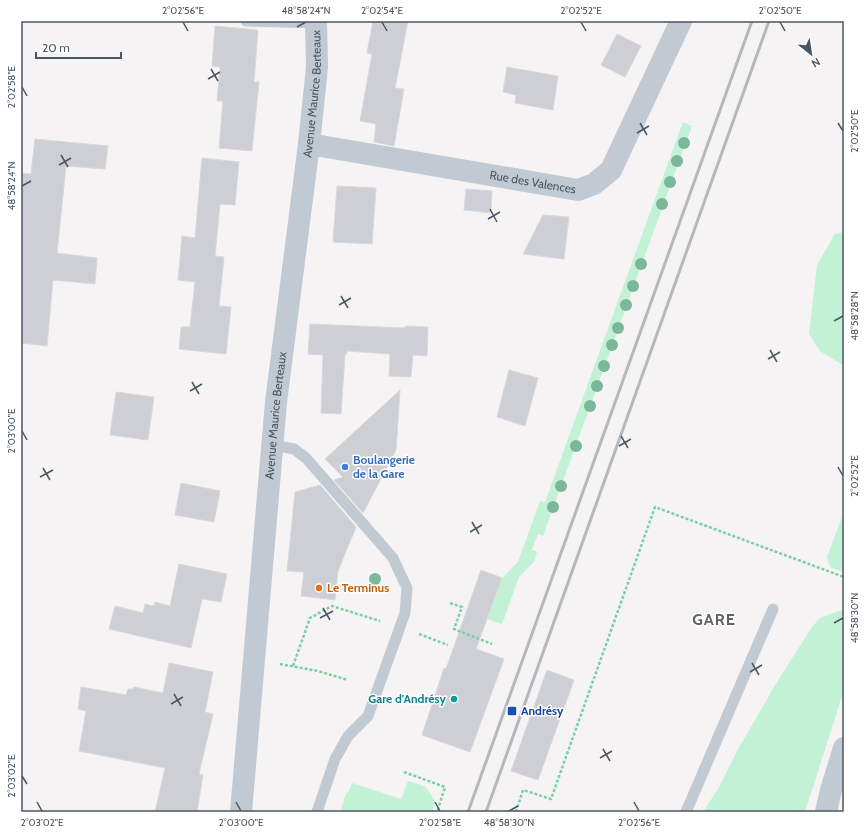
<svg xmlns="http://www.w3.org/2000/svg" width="865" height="833" font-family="Cabin,sans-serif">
  <rect width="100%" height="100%" fill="#f5f3f3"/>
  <path fill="#c3f1d5" d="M683,122l9,4 -149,410 -5,-2 -6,16 5,2 -3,10 -15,15 -17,47 -15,-5 15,-41 16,-16 22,-61 5,1z
    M844,232v134l-24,-15 -11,-17 8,-69 18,-31z
    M844,512v60l-14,-5 -3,-10z
    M839,611h5v79l-39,122h-102l15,-23 19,-38 40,-69 35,-55 8,-9z
    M408,781c18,5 19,4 27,22l-3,9h-92l6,-18 3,-3 3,-8 49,16z"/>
  <path fill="#cdcfd5" stroke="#d7d9de" d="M373,21h35l-13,67 9,1 -10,57 -20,-4 2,-18 -16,-3 12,-67 -5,-1z
    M215,26l43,4 -4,52h5l-7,69 -33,-3 4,-47h-6l3,-34 -8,-1z
    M617,34l24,12 -16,31 -24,-12z
    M507,67l51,9 -5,34 -38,-7 1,-8 -13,-3z
    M35,139l73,7 -3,23 -39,-3 -9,87 40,5 -2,26 -42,-4 -6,66 -26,-3v-170l10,1z
    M202,158l37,4 -4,43 -15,-1 -5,52 9,1 -5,49 12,1 -5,47 -47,-5 2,-22h9l5,-45 -17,-2 4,-44 13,2z
    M337,186l39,2 -4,56 -39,-2z
    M466,189l26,2 -1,22 -27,-3z
    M543,215l26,2 -5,42 -41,-5z
    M310,324l95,4v-2l23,1 -1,29 -14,-1 -2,22 -22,-1 1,-22 -43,-3v3h-2l-4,60 -20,-1 2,-58 -15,-1z
    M509,370l29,8 -13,48 -28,-9z
    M400,390l-4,60 -33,63 -29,-33 9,-3 -18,-18z
    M116,392l38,5 -6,43 -38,-5z
    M181,483l39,8 -6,31 -39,-7z
    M320,485l36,42 -18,44 -3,29 -34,-4 3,-24 -17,-1 8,-79z
    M179,564l48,10 -6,28 -19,-3 -11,49 -82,-19 6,-23 28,7 2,-9 9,2 1,-4 15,4z
    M481,570l21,8 -26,71 28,10 -34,93 -48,-17 22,-67 2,1z
    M169,663l44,9 -8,40 8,2 -14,60 4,1 -6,37h-42l10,-44 -86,-17 7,-40 -8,-2 3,-22 45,8 2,-6h5l1,-2 29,6z
    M547,670l27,10 -36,100 -27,-9z"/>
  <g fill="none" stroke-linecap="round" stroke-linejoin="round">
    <path stroke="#7ad0a6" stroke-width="2.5" stroke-dasharray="3 2" stroke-linecap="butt" d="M450,603l12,4 -8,22 38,15
      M419,634l29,11
      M280,664l38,7 30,9
      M293,666l17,-48 22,-12 48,15
      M404,772l41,15 -8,25
      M516,812l7,-22 28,9 104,-292 189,70"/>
    <path stroke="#c1cad2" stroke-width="11" d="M246,21l71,2
      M273,445l21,4 12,9 87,100 14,30 -2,25 -37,103 -20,20 -13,23 -18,53
      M686,812l87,-203"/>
    <g stroke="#c1cad2" stroke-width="22">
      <path id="s1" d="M309,144l269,46 16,-6 17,-14 70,-149"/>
      <path id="s2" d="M241,812l35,-410 33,-258 8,-77 -1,-46"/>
      <path d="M826,812l5,-22 13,-42"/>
    </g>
    <path stroke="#b5b8bd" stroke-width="3" d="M468,812l284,-791
      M486,812l283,-791"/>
  </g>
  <g fill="#7bb799">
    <circle cx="684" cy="143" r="6"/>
    <circle cx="677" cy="161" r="6"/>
    <circle cx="670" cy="182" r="6"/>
    <circle cx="662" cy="204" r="6"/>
    <circle cx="641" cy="264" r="6"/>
    <circle cx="633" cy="286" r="6"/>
    <circle cx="626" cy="305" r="6"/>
    <circle cx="618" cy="328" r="6"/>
    <circle cx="612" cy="345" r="6"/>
    <circle cx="604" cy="366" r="6"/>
    <circle cx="597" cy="386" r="6"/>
    <circle cx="590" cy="406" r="6"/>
    <circle cx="576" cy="446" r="6"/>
    <circle cx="561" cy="486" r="6"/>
    <circle cx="553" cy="507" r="6"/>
    <circle cx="375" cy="579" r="6"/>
  </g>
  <path fill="none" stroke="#4a5661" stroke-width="1.5" d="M183,22l5,9M382,22l5,9M581,22l5,9M780,22l5,9M297,27l9,-5M211,69l7,12M208,79l12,-7M22,87l5,9M640,123l7,12M838,123l5,8M637,133l12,-7M61,155l7,12M59,165l12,-7M22,186l9,-5M490,209l7,13M488,219l12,-7M341,296l7,12M339,305l12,-7M834,321l9,-5M770,350l7,12M768,359l12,-7M192,382l7,12M190,391l12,-7M22,431l5,9M621,436l7,12M619,446l12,-7M838,467l5,9M43,468l7,12M40,477l13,-7M472,522l7,12M470,532l12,-7M323,608l7,12M320,618l13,-7M834,623l9,-5M752,663l7,12M750,672l12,-7M174,694l7,12M171,704l12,-7M603,749l7,12M600,758l12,-7M22,776l5,8M37,802l5,9M236,802l5,9M435,802l5,9M634,802l5,9M509,811l9,-5"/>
  <circle fill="#3f7fe0" stroke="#fff" stroke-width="1.5" cx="345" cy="467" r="4"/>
  <circle fill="#e8710a" stroke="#fff" stroke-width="1.5" cx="319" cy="588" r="4"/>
  <circle fill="#0f9aa8" stroke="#fff" stroke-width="1.5" cx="454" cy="699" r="4"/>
  <rect fill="#1a4fb4" stroke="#fff" stroke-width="1.5" x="507" y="706" width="10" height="10" rx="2"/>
  <g text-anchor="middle" stroke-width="3" stroke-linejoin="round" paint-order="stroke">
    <g font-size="12" fill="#4a5661" stroke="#fff">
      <text dy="4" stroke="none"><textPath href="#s2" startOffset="722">Avenue Maurice Berteaux</textPath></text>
      <text dy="4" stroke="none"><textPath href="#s1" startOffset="227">Rue des Valences</textPath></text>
      <text dy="4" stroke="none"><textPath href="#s2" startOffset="398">Avenue Maurice Berteaux</textPath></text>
    </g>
    <g font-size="12" font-weight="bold" fill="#366cbe" stroke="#fff" text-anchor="start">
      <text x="353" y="464">Boulangerie<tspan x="353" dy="14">de la Gare</tspan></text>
    </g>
    <g font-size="12" font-weight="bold" fill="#c56008" stroke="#fff" text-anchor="start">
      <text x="327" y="592">Le Terminus</text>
    </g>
    <g font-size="12" font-weight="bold" fill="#0d838f" stroke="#fff" text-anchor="end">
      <text x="446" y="703">Gare d'Andrésy</text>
    </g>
    <g font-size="12" font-weight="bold" fill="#164399" stroke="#fff" text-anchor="start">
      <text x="521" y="715">Andrésy</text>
    </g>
    <g font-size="16" font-weight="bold" letter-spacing="1" fill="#5f6368" stroke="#fff">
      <text x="714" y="625">GARE</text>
    </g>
  </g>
  <rect width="865" height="833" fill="none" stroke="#ffffff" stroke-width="44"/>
  <g transform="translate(811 54) rotate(150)" stroke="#ffffff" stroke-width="3" paint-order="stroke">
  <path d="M0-3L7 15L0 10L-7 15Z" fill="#4a5661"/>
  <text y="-6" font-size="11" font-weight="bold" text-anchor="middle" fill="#4a5661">N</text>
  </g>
  <path d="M36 52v6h85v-6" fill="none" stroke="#4a5661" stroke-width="2"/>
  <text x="42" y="52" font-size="12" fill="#4a5661" stroke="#ffffff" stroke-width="3" paint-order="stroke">20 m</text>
  <rect x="22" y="22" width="821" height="789" fill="none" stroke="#4a5661" stroke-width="1.5"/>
  <g font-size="10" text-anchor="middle" fill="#4a5661">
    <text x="183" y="14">2°02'56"E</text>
    <text x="306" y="14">48°58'24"N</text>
    <text x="382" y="14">2°02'54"E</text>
    <text x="581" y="14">2°02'52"E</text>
    <text x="780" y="14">2°02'50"E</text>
    <text transform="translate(11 87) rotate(-90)" y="4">2°02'58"E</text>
    <text transform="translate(854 131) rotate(-90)" y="4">2°02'50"E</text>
    <text transform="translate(11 186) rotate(-90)" y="4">48°58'24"N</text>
    <text transform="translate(854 316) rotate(-90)" y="4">48°58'28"N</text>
    <text transform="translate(11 431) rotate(-90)" y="4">2°03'00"E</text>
    <text transform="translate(854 476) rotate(-90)" y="4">2°02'52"E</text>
    <text transform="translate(854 618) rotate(-90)" y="4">48°58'30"N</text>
    <text transform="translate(11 776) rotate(-90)" y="4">2°03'02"E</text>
    <text x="42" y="826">2°03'02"E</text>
    <text x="241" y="826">2°03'00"E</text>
    <text x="440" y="826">2°02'58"E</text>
    <text x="509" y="826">48°58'30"N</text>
    <text x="639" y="826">2°02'56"E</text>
  </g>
</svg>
